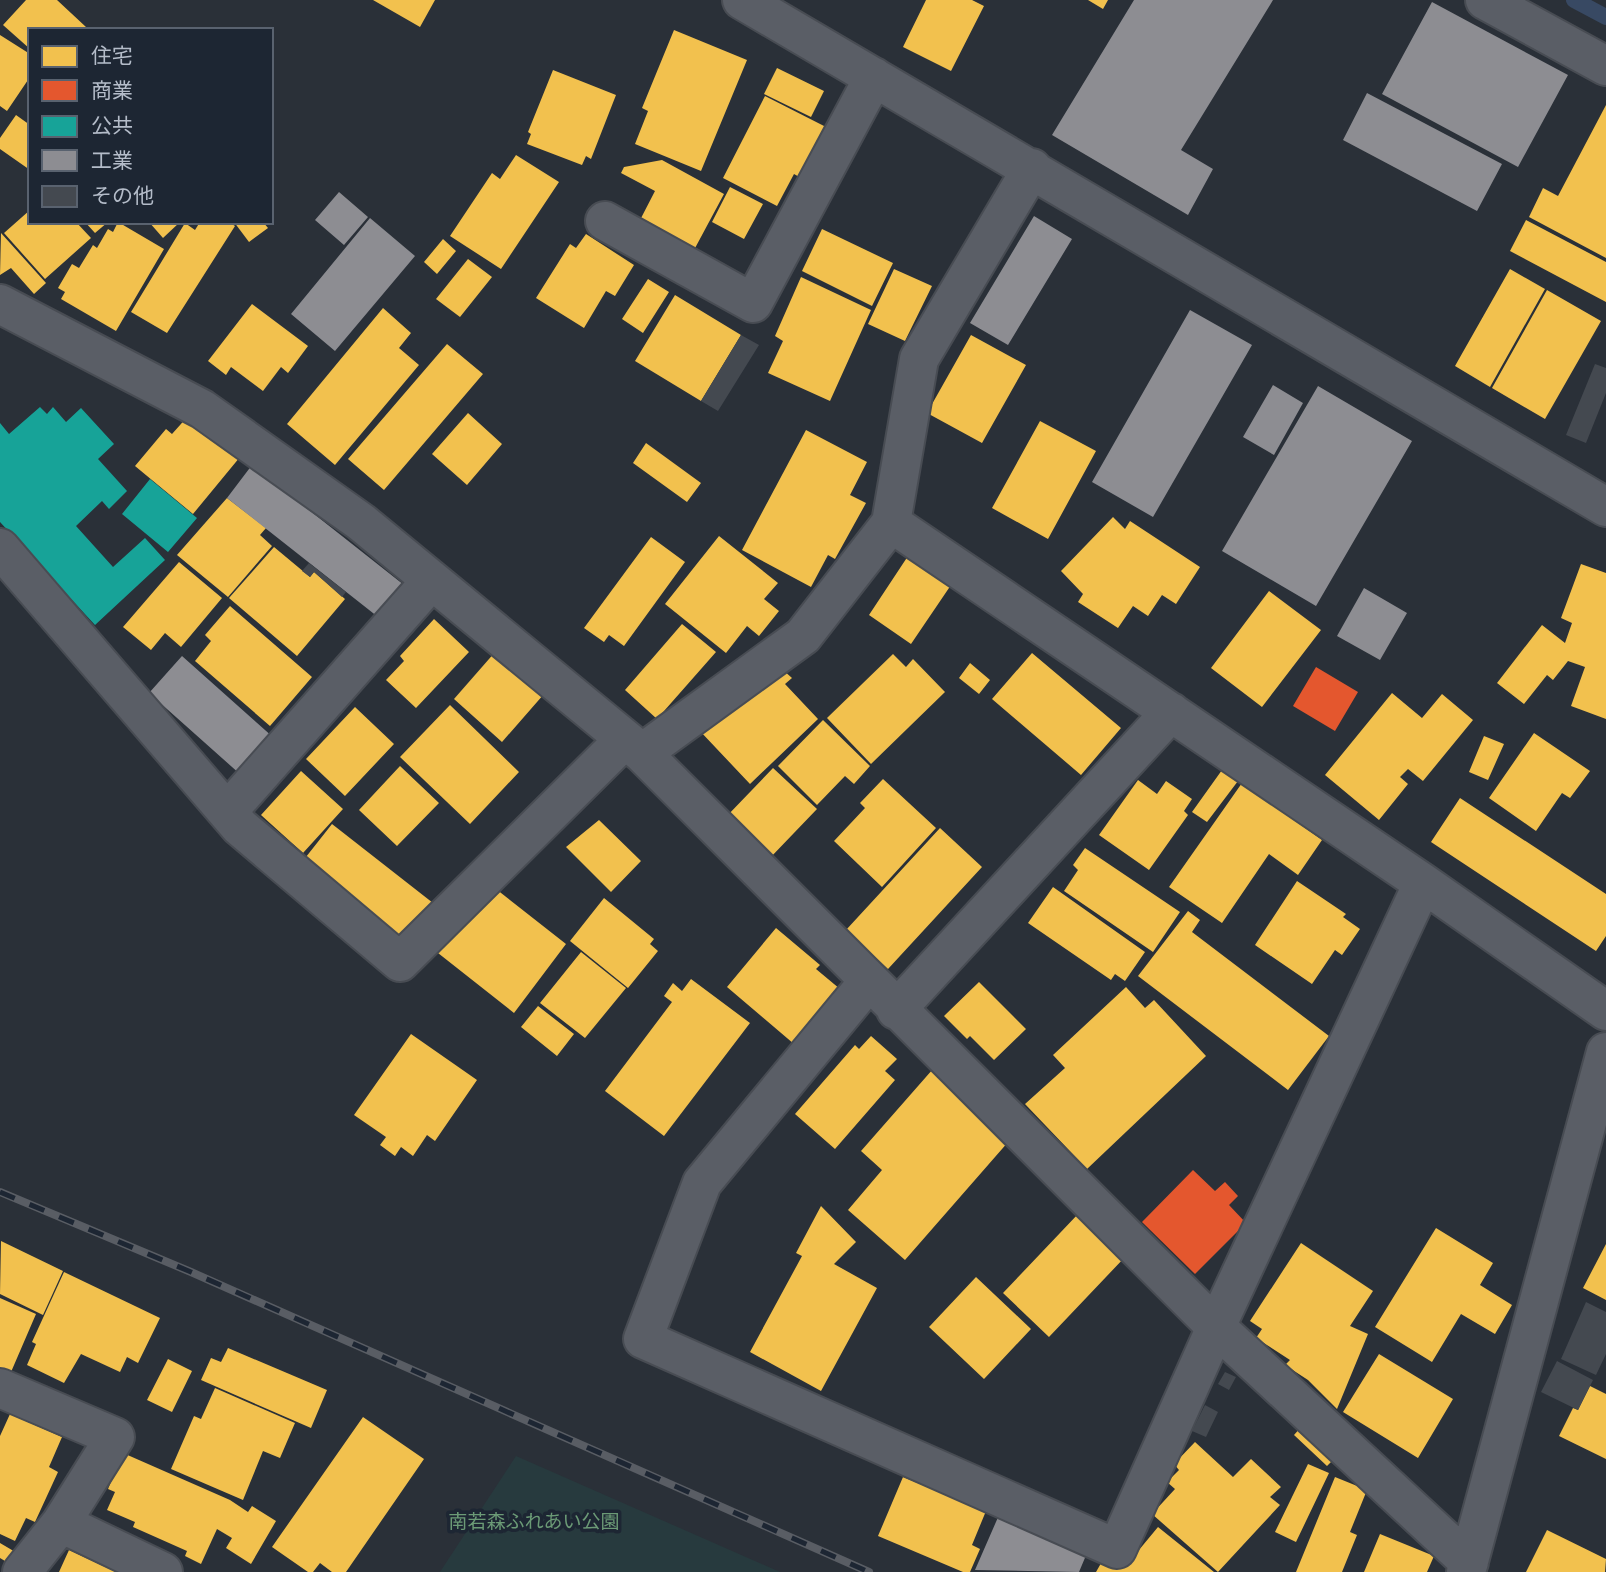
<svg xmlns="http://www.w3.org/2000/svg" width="1606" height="1572" font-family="Barlow,'Noto Sans JP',sans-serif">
  <rect width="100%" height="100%" fill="#2a3038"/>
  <path fill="#273a3e" d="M516,1456l264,116h-340z"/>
  <path fill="#f2c14e" d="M26,0h31l29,27 -2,3h-54v19l-27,-24z
    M373,0h62l-15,27z
    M926,0h46l12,6 -33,65 -48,-24z
    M1088,0h20l-5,9z
    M674,30l73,30 -46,111 -66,-27 13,-33 -6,-3z
    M0,35l30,19v23l-23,34 -7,-5z
    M777,68l47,23 -13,26 -47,-23z
    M553,70l63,25 -25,64 -5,-3 -4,9 -55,-21 4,-10 -3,-2z
    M765,96l61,31 -25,51 -7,-4 -17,32 -54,-28z
    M1606,105v153l-77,-41 14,-29 15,8z
    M16,115l14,10v45l-30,-21v-11z
    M516,155l43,27 -58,87 -51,-33 42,-63 8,6z
    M662,160l62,34 -30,56 -55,-28 16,-31 -34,-18 3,-6z
    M730,187l33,17 -19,35 -32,-17z
    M30,210v12h46l15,16 -46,41 -41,-46z
    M1526,220l80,42v40l-96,-51z
    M85,222h23l-13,11z
    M118,222l46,27 -48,82 -55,-32 4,-7 -7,-4 14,-24 7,4 14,-23 4,3 11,-19 5,3z
    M149,222h31l-17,16z
    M200,222h29l6,4 -68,107 -36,-21 54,-89 10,7z
    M234,222h29l5,6 -19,14z
    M822,229l71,34 -21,43 -70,-35z
    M1,233l45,50 -12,11 -23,-26 -11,7z
    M586,234l48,31 -19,31 -9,-5 -22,37 -48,-30 34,-54 6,4z
    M443,239l13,12 -19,23 -13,-12z
    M468,259l24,18 -32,40 -24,-18z
    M894,269l38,17 -27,55 -37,-17z
    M1510,269l35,20 -55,98 -35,-21z
    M801,277l70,33 -41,91 -62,-28 15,-32 -8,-5z
    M648,279l21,13 -26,41 -21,-14z
    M1547,290l54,31 -56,98 -53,-31z
    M675,295l66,40 -40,66 -66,-40z
    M252,304l56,42 -20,27 -7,-6 -18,24 -32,-24 -5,8 -18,-14z
    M383,308l28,25 -12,15 20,17 -84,100 -48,-41z
    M971,335l55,30 -44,78 -55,-30z
    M447,344l36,30 -99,116 -36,-31z
    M468,413l34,31 -35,41 -35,-31z
    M189,415l51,42 -47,57 -58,-48 31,-37 6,5z
    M1040,421l56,30 -48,88 -56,-31z
    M806,430l61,32 -17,33 16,8 -31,56 -7,-4 -17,32 -69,-37z
    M646,443l55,40 -14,19 -54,-39z
    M227,498l39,30 -6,7 12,11 -44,51 -51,-42z
    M1113,517l12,12 5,-8 70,46 -24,37 -14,-9 -14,21 -15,-10 -15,22 -40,-26 5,-8 -22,-23z
    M719,536l59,47 -14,16 15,12 -20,25 -12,-10 -21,27 -61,-49z
    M651,537l34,25 -61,84 -15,-11 -5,7 -20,-14z
    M274,547l36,30 4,-5 31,27 -48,57 -68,-58z
    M908,556l43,29 -40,59 -42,-29z
    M179,562l43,36 -41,49 -16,-14 -14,17 -28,-23z
    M1581,564l25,9v146l-35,-13 14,-39 -17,-6 -15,19 -6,-5 -23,29 -27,-21 45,-58 23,18 7,-20 -11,-5z
    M1269,591l52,39 -59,77 -51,-39z
    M230,606l82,71 -42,49 -75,-65 16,-20 -6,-6z
    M434,619l35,33 -53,56 -30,-28 18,-19 -4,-5z
    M682,624l34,28 -59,67 -32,-29z
    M496,651l48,43 -42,48 -48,-43z
    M1032,653l89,75 -40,47 -89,-76z
    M893,654l13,13 7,-8 32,33 -74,72 -44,-46z
    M970,663l20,17 -11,14 -20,-16z
    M783,670l9,8 -7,6 33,35 -68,65 -51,-54z
    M1392,693l30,25 20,-24 31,26 -50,61 -15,-12 -8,8 8,7 -29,36 -54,-45z
    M450,705l69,67 -49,52 -70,-67z
    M355,707l39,37 -49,52 -39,-37z
    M823,720l47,46 -16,18 -9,-8 -28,29 -39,-39z
    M1534,733l56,38 -20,27 -8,-5 -26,38 -47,-33z
    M1484,736l20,8 -16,36 -19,-8z
    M400,766l39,37 -42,43 -38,-36z
    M773,768l44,41 -48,50 -44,-41z
    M1222,770l16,11 -31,41 -15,-10z
    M301,771l42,38 -40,44 -42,-38z
    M883,779l53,49 -54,59 -48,-46 31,-33 -5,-5z
    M1138,780l19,14 9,-13 26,18 -8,12 4,4 -39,55 -50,-35z
    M1242,783l80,57 -24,35 -29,-21 -47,69 -53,-36z
    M1460,798l146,96v42l-10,15 -165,-109z
    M599,820l42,41 -30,31 -45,-45z
    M332,824l101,79 -30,38 -101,-79z
    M940,828l42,39 -94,102 -42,-39z
    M1085,848l95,64 -27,40 -89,-61 14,-21 -5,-5z
    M1297,881l49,33 -3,3 17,12 -18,26 -7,-5 -23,34 -57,-39z
    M1053,887l92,65 -20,29 -10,-7 -4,6 -83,-57z
    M496,889l70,55 -52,69 -76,-60 32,-42 5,4z
    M604,898l50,41 -4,5 8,7 -30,37 -58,-47z
    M1188,911l12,9 -8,12 137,104 -41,54 -150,-114z
    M776,928l44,37 -4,4 24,20 -46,55 -67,-57z
    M581,952l45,36 -41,50 -45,-35z
    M691,979l59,44 -86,113 -59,-45 67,-89 -8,-6 9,-13 9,8z
    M979,982l47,47 -32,31 -24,-24 -3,3 -23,-23z
    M1126,987l19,21 9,-8 52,56 -119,113 -62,-65 40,-36 -12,-13z
    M538,1006l36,28 -17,22 -36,-29z
    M411,1034l66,46 -42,61 -8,-6 -14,21 -12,-9 -6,9 -15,-11 6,-8 -32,-22z
    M871,1036l26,23 -12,12 10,9 -60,69 -40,-35 60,-69 4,4z
    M940,1061l76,72 -111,127 -57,-50 34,-40 -21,-19z
    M821,1206l35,36 -22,22 43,24 -56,103 -71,-39 52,-96 -6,-3z
    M1079,1213l46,44 -76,80 -46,-44z
    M1436,1228l57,35 -13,22 32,20 -17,29 -34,-20 -29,48 -57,-35z
    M1,1241l62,30 -20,44 -43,-21z
    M1301,1243l72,48 -23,35 18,8 -31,75 -29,-29 -23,-15 5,-5 -34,-22 6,-9 -12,-8z
    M1606,1244v56l-23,-12z
    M64,1272l96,46 -22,45 -11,-6 -7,15 -39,-18 -17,29 -37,-18 9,-21 -4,-2z
    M976,1277l55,52 -47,50 -55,-52z
    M0,1298l36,16 -28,65 -8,-3z
    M228,1348l99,42 -16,38 -110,-48 10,-22 10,4z
    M1379,1354l74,45 -35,59 -75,-46z
    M168,1359l24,12 -20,41 -25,-12z
    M1590,1386l16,8v65l-47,-23 14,-28 5,2z
    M215,1388l80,35 -15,35 -17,-7 -20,49 -72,-31 23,-53 7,3z
    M10,1414l52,23 -13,30 9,5 -23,50 -9,-4 -11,23 -15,-7v-98z
    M363,1417l61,42 -78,113h-14l-12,-9 -7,9h-5l-36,-25z
    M1302,1426l33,32 -8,8 -33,-31z
    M1195,1442l38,35 18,-18 30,28 -11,10 10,8 -62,67 -66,-58 23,-25 -8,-7 12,-12 -5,-6z
    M123,1453l107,47 18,12 4,-6 24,15 -25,43 -25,-16 6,-10 -15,-9 -16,35 -16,-8 2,-5 -54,-24 2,-5 -28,-12 8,-18 -7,-3z
    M1308,1464l21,9 -33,69 -21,-10z
    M903,1477l83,34 -14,34 8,4 -10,23h-7l-85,-36z
    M1335,1477l32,13 -17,42 7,3 -15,37h-46z
    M1158,1527l56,45h-118l8,-14 20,10z
    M1547,1530l59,29 -1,13h-79z
    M1380,1534l54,22 -7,16h-63z
    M0,1543l17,10 -7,11 -10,-6z
    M69,1550l47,22h-57z"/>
  <path fill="#e4572e" d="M1316,667l42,25 -23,39 -42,-25z
    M1193,1170l22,21 10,-9 13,14 -9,9 17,18 -51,51 -53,-52z"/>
  <path fill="#17a398" d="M40,407l7,7 6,-7 13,15 15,-14 33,36 -16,15 29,32 -18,18 -7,-8 -26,25 37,41 32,-29 20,22 -70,65 -95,-103v-99l9,11z
    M150,479l47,39 -29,34 -46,-38z"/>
  <path fill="#8d8d92" d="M1134,0h139l-92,150 32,19 -25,46 -136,-80z
    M1432,2l136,73 -50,92 -136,-73z
    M1367,93l135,71 -25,47 -134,-71z
    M339,192l29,25 -24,28 -29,-25z
    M1034,216l38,23 -64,106 -38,-22z
    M370,218l45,38 -80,95 -44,-37z
    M1190,310l62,35 -99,172 -61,-35z
    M1273,385l30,18 -29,52 -31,-18z
    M1318,386l94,55 -96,165 -94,-55z
    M252,465l152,120 -26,32 -151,-119z
    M1364,588l43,25 -27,47 -43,-24z
    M182,656l92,82 -33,37 -92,-82z
    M999,1515l88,38 -8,19 -104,-2z"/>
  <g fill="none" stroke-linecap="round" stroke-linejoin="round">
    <path stroke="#384963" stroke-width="16" d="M1574,0l32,17"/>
  </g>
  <path fill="#444950" d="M741,335l18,10 -41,66 -17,-10z
    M1595,364l11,4v25l-20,50 -20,-8z
    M309,563l37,29 -4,5 -28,-25 -4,5 -8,-6z
    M1586,1302l20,10v42l-10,21 -35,-16z
    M1557,1361l36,19 -15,30 -37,-18z
    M1225,1372l11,5 -7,13 -11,-6z
    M1205,1405l13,7 -12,25 -14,-6z"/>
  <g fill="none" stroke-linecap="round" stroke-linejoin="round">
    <g stroke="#484c53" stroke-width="42">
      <path id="street" d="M742,0l864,507
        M1485,0l121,66
        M605,221l148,82 121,-226
        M0,304l202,105 159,113 281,231 574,574 253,235
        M891,523l532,360 183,128
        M0,548l240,279 160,135 225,-223
        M642,753l161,-117 88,-113 28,-164 113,-191
        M227,812l204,-231
        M869,981l-167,202 -59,156 474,210 99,-222 207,-444
        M896,1010l275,-298
        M0,1388l115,49 -54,86
        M22,1572l39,-49 102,49
        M1466,1572l140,-520"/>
    </g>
    <use href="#street" stroke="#5a5e66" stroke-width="38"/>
    <g stroke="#595d64" stroke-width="8">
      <path id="rail" d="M0,1192l191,80 678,300"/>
    </g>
    <use href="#rail" stroke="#1d2633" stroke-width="5" stroke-dasharray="16" stroke-linecap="butt"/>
  </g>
  <g text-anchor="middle" stroke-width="7" stroke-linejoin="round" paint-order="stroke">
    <g font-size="19" fill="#6b9a76" stroke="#1d2633">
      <text x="534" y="1528">南若森ふれあい公園</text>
    </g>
  </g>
  <rect x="28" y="28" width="245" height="196" fill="#1d2633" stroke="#59626f" stroke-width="2"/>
  <rect x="42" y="46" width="35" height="21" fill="#f2c14e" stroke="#59626f" stroke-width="2"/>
  <text x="91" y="63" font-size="21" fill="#b4bcc9">住宅</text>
  <rect x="42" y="80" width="35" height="21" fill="#e4572e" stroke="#59626f" stroke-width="2"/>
  <text x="91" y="98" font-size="21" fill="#b4bcc9">商業</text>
  <rect x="42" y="116" width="35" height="21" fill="#17a398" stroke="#59626f" stroke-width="2"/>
  <text x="91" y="133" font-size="21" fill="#b4bcc9">公共</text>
  <rect x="42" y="150" width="35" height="21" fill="#8d8d92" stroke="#59626f" stroke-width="2"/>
  <text x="91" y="168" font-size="21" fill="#b4bcc9">工業</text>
  <rect x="42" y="186" width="35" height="21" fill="#444950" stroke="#59626f" stroke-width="2"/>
  <text x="91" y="203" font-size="21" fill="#b4bcc9">その他</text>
</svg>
